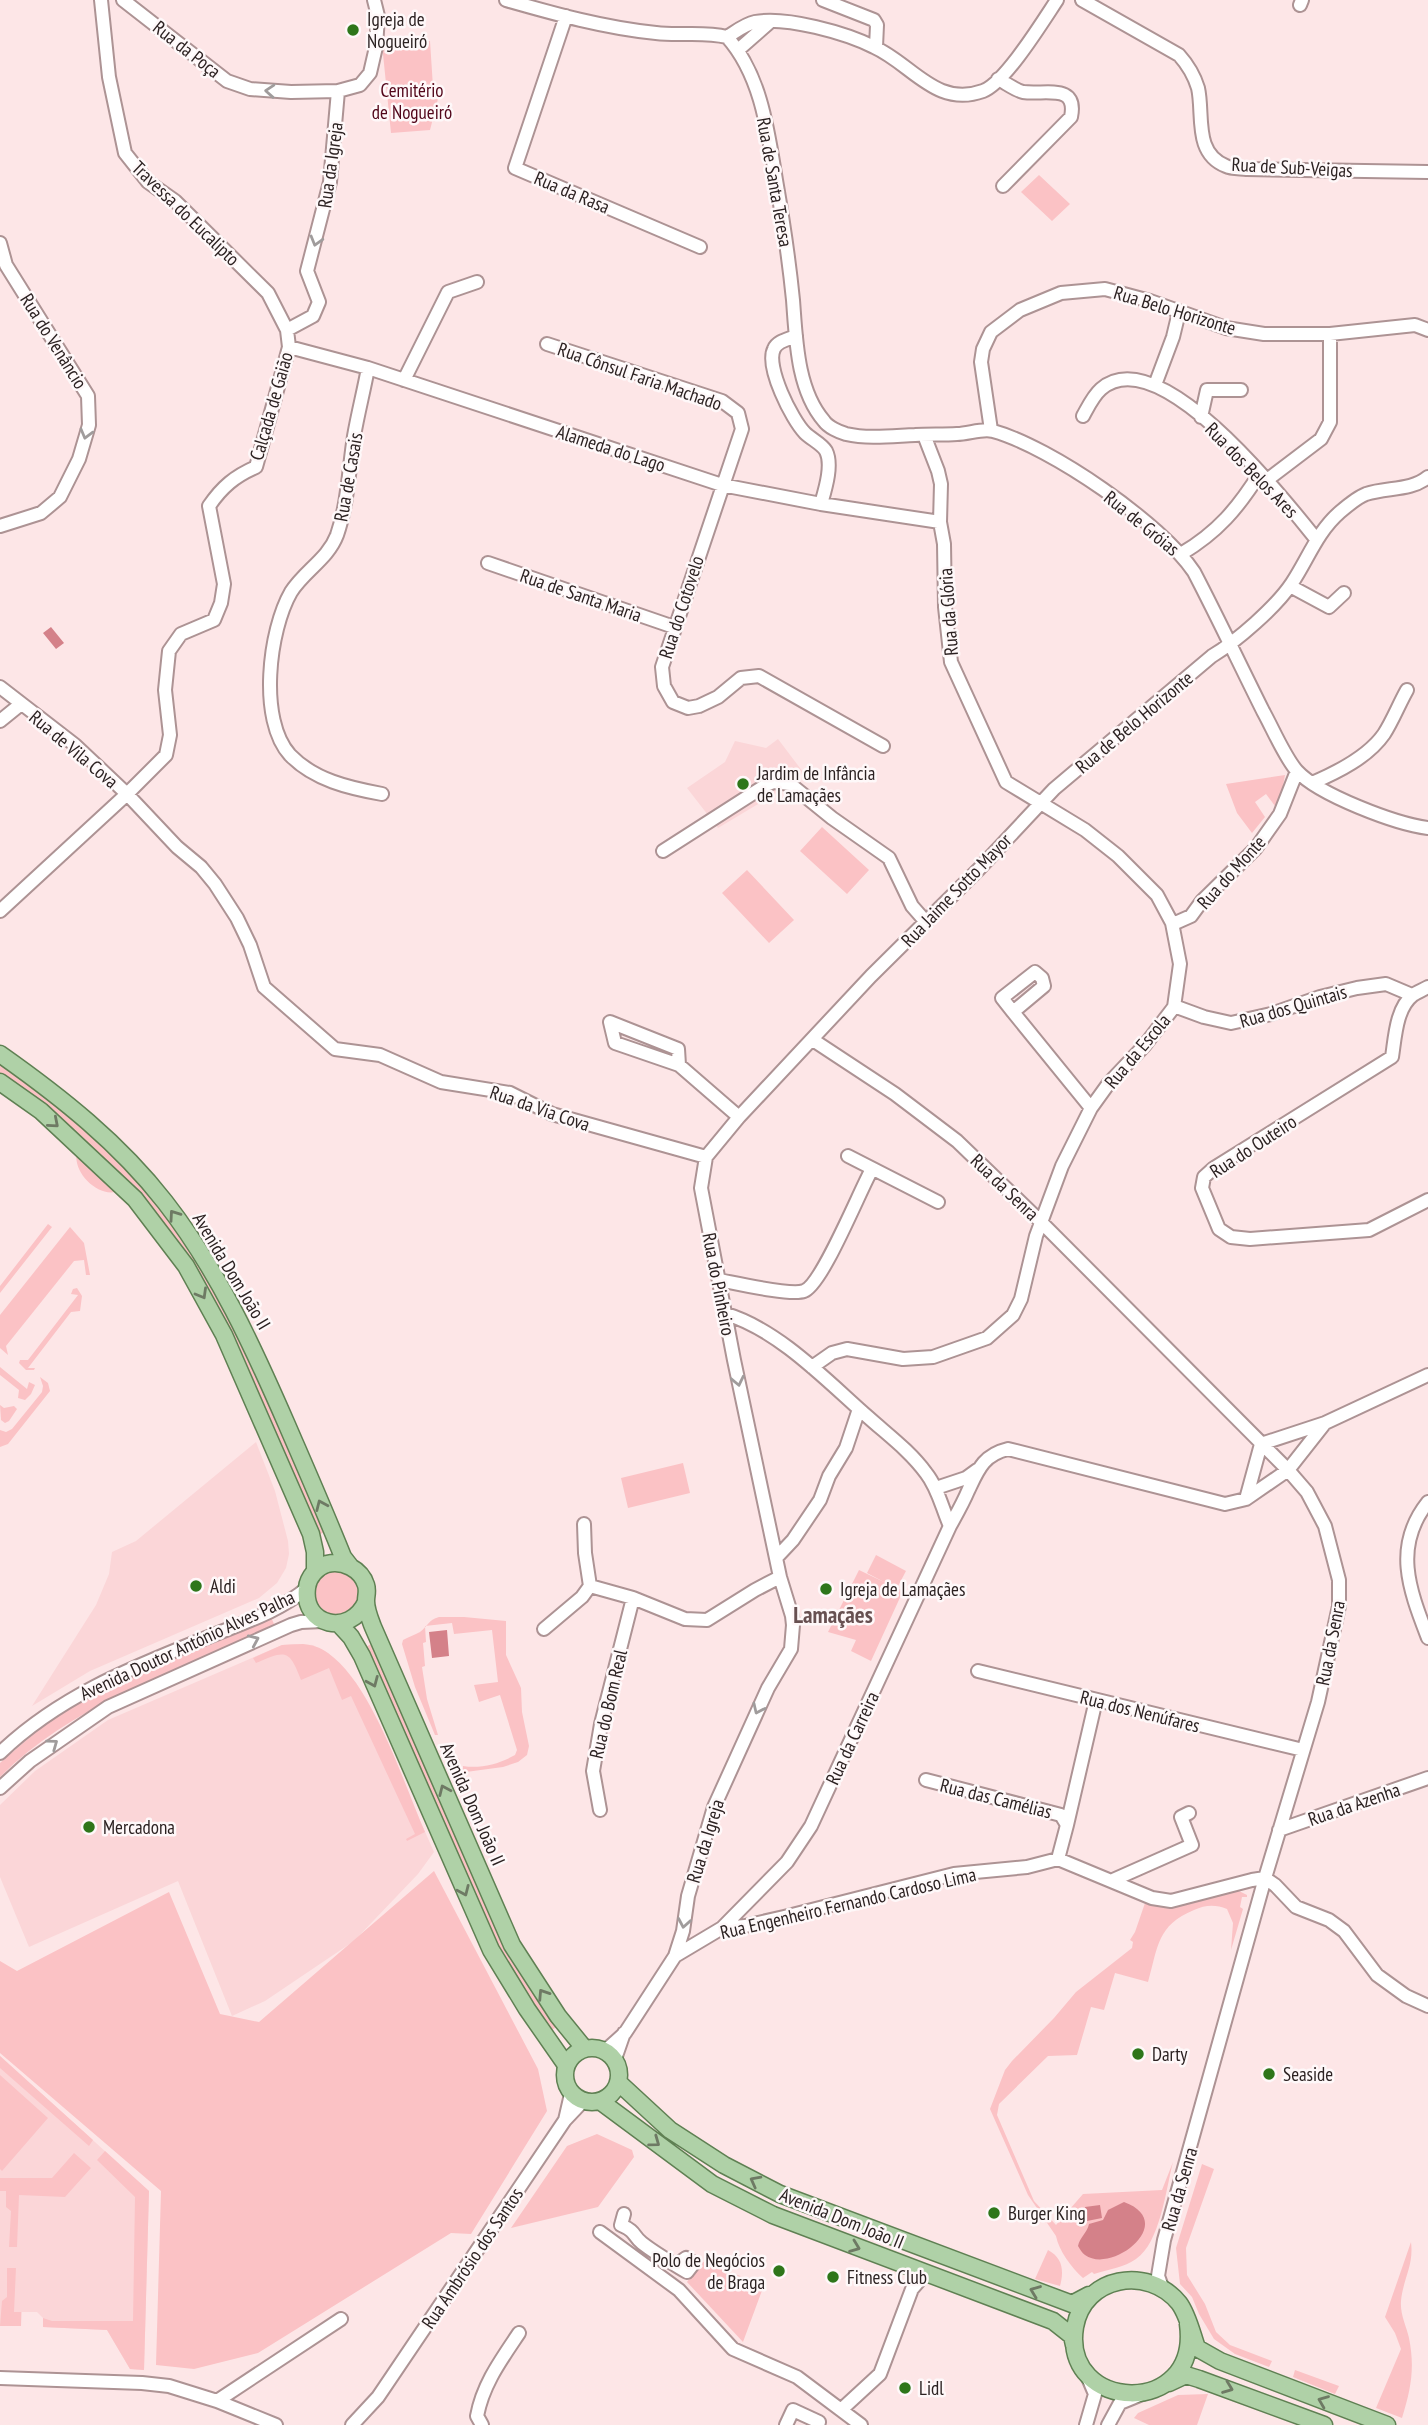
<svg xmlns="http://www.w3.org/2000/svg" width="1428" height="2425" font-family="'PT Sans Narrow',sans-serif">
  <rect width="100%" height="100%" fill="#fde6e7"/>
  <path fill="#fbd6d8" d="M778,739l25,33 -16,19h-7l-62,37 -31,-40 38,-26 10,-21 31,7z
    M256,1442l19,49 13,50 1,13 -3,14 -9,15 -18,15 -169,73 -58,35 64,-101 13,-31 3,-22 24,-11z
    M293,1644l20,1 16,9 27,29 13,22 65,147 -16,22 -64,67 -89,60 -33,15 -54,-135 -149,66 -29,-70v-72l35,-34 73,-51 174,-75z
    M0,2056l149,135 -5,179 -14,-1 -23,-39 -64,-3v-9l-6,-6h-15l-1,14h-21z"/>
  <path fill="#fbc2c5" d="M430,41l3,46h8l-11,43 -39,3 -9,-89z
    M1039,175l31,29 -18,17 -31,-29z
    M1285,775l-3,17 -7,14 -9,-12 -11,8 10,15 -13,16 -15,-20 -11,-29z
    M822,827l47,43 -22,24 -47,-43z
    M747,870l47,50 -25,23 -47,-50z
    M0,1063l54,38 57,51 29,29 28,35 56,86 102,230 -9,3 -137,-288 -180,-172z
    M77,1152l22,20 16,20c-19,4 -43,-21 -38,-40z
    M48,1224l4,3 -52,66v-7z
    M70,1227l14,16 6,32h-4l-2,-15 -10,1 -68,85 2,9 -8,-7v-33z
    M77,1288l5,8 -2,15 -9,1 -43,56h7l-1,2h-8l-7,-7 1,-3h8l50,-65 -7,-1 2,-5z
    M0,1367l27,22 2,-7 6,3 -4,9 -6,6 -7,-2 1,-8 -19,-15z
    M40,1377l8,6 2,8 -42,53 -8,3v-17l6,2 6,-3 30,-37 1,-6z
    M0,1405l4,3 10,-2 3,3 -8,12 -4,2 -4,-3z
    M683,1463l7,30 -62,15 -7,-30z
    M876,1555l30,16 -9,17 6,3 -32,70 -20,-10 5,-11 -28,-8 31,-62 27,13 -19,-10z
    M315 1593a22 22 0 1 1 44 0a22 22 0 1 1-44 0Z
    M271,1617l3,7c-94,47 -198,77 -274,153v-14c22,-19 44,-39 68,-54 64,-39 136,-61 203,-92z
    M439,1617h25l42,4v34l15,33 1,24 7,34 -2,9 -9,7 -15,5 -52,7 -5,-11 11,-6 3,3 -5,2 4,8 4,-2v-2c17,3 36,-2 52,-11l2,-5 -17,-55 -21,7 -5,-17 24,-3 -6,-52 -38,4 -2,-11 -27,3 1,16 -3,1 2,23 -3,1 5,32 11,36h-3l-20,-48 -13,-43 1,-4c5,-3 12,-5 17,-8 8,-6 8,-12 19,-15z
    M373,1643l185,383 -8,5 -31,-41 -31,-61 -124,-281z
    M303,1644c9,1 17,3 25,9 45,32 75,129 97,179l-18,9 -1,-2 9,-5 -64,-138 -9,4 -13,-32 -28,12c-12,-32 -16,-29 -45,-17l-3,-5 29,-13z
    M434,1871l104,198 9,42 -76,123 -20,-1 -193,120 -64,16 -38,-4 5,-174 -161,-138v-92l17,10 152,-79 51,122 39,8z
    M1237,1890l10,5v2h-5l-2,10 3,2 -12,41 2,-27 -6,-14c-12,-5 -22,-4 -33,1 -37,15 -36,37 -46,72l-33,-9 -11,37 -13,-3 -14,48 -29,1 -49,48 -2,11 37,86 22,24 27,-31 79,-4 11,-28c-7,27 -13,81 -37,97 -11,8 -29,11 -42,15l-2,-2 -9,6c-12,-11 -24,-27 -27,-42l-28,-41 -38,-86 15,-39 7,-9 42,-43 22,-26 56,-44 1,-6 -3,-2 5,-8 10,-29 21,4z
    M0,2056l93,84 -4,6 -89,-78z
    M0,2075l48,43 -46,53 -2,-2z
    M597,2134l35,16 2,7 -36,50 -87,21 56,-82z
    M105,2151l44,40 -5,179 -14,-1 -23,-39 -64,-3v-9l9,3h81l2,-124 -38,-37z
    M74,2153l17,15 -26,29 -46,-2 -2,52h-8l2,-36 -5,-4v-16h-6v-13h52z
    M1202,2164l12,5 -28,79 1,27 18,29 11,28 14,13 42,16 -3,6 -34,-13 -21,-15 -15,-25 -7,-17 -12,-13 -4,-36z
    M1411,2242c3,24 -8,37 -10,59 -1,14 5,24 8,37 6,30 2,51 -7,80l-26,-10 25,-59 -6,-16 -10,-16z
    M1048,2250c15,8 16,21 12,36l-25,-7z
    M701,2261l63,24 -21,57 -56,-60z
    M7,2268h9l-2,44h7v14h-21l2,-25 5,-4z
    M1295,2370l44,16 -4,8 -42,-17z
    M1208,2394l-11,31h-48l-15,-7 4,-5 40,-18z"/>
  <path fill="#d48189" d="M51,627l13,16 -8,6 -13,-16z
    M447,1630l2,26 -17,2 -3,-26z
    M1124,2202c55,20 -12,73 -39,53 -3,-2 -5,-6 -7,-9 2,-9 9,-13 11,-22l14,-4 5,-10z
    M1100,2205l2,13 -15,3 -2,-14z"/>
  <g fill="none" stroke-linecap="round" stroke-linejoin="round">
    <g stroke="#ad9394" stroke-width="16">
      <path id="minor" d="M123,0l104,81 23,8 41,3 47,-1
        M506,0c49,14 99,28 150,33 24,3 47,-2 71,4
        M823,0l51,20 3,5 -1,22
        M1082,0l97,55c9,10 15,20 19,33 6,26 -5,65 28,78 6,3 15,2 21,3l181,3
        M1300,5l2,-5
        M566,16l-51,152 185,79
        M727,37c34,38 41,94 49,143 7,40 13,80 17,120 3,39 4,90 31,121 4,6 15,11 22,13 22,5 46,2 69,1 14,-1 28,0 42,-1 11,0 26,-6 36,-3 58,16 168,92 201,141 24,46 46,93 69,139 9,16 22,47 34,60 22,24 99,53 131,57
        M727,37c8,-5 18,-13 28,-15 31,-6 91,11 119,25 38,17 62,61 109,44 22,-8 60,-70 74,-91
        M738,50l33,-29
        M998,79c8,4 17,11 25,13 22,3 55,-9 48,25l-68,69
        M0,243l6,22 82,131 1,29 -10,34 -19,38 -19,16 -41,13
        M287,330l26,-14 6,-14 -12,-31 23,-89 8,-91 22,-6 10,-12 6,-26 2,-31 -4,-16
        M796,336c-7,3 -19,5 -22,13 -9,17 18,71 31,84 6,6 17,11 21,18 7,14 -1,39 -5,53
        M547,344l175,57 16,12 4,16 -80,238 2,19 9,16 15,6 11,-2 19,-9 23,-19 18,-2 124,70
        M289,347l79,21 354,117 99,19 119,18
        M368,368c-4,22 -10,45 -14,68 -5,32 -6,67 -17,99 -9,24 -33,36 -46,57 -22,38 -33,128 -1,163 24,25 59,33 92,39
        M404,380l44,-88 29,-10
        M1155,385l18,-48 6,-25
        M1083,416c5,-9 10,-20 18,-27 58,-50 183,110 215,150
        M1201,417l6,-27h34
        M991,430l-10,-68 2,-13 8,-17 29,-22 41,-17 44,-4 45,12 76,27 38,6h66l85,-9 13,5
        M1267,480l54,-41 9,-17v-88
        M1181,554c37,-22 57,-46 79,-81
        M488,563l186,64
        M1290,586l39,21 15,-14
        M0,687l75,58 52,49 50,53 24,20 14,17 22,34 13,27 14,42 71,62 45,6 61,27 69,11 42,21 154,43
        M0,721l21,-17
        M1312,783c26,-11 56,-26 72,-49 9,-14 15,-30 23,-44
        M663,851l103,-66 8,-3 16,2 42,34 57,40 23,48 14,16
        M0,911l127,-117 39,-39 4,-20 -5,-45 4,-39 12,-17 33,-14 7,-17 3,-19 -15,-78c13,-19 26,-30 47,-39l33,-120 -2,-17 -19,-37 -93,-92 -27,-19 -23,-29 -16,-76 -8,-77
        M1173,924l18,-8 11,-15 54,-53 24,-34 17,-43
        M1428,987c-5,3 -11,5 -15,8 -17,13 -18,43 -21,62l-178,111 -10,9 -2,11 17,41 12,8 19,2 119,-9 59,-30
        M1174,1006l30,11 27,6 40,-9 49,-17 37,-9 29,-4 26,11
        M1013,1012l-11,-14 33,-26 7,6 2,8 -31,26 78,96
        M813,1040l82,54 62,47 84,81 247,248 19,22 18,34 14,54v26l-21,96 -53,176 -101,362 -6,36 4,11
        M679,1065l-1,-16 -68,-27 5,21 64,22 60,52
        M848,1156l90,46
        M719,1280c16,3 72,16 85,11 18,-6 56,-101 68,-122
        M812,1367l20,-14 15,-4 56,10 30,-2 54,-19 26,-23 8,-16 15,-63 26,-70 29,-58 18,-25 36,-38 29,-38 6,-43 -8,-41 -15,-28 -39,-39 -33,-26 -79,-48 -55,-120 -6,-55 -1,-63 -4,-22 1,-38 -3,-13 -14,-36
        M936,1488l30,-10 11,-8
        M1246,1499l15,-55 64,-21 103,-48
        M1428,1502c-36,45 -18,89 0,136
        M584,1524l1,29 5,33 43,12 52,21 22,1 48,-30 25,-13
        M950,1526c6,-11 13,-23 18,-35 10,-21 15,-36 40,-42l217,55 21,-5 42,-29 37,-47
        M777,1557l16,-17 27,-40 9,-24 17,-28 13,-39
        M544,1629l38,-32 8,-11
        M978,1671l325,79
        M0,1753c57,-55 128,-84 201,-113 35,-15 77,-27 106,-52
        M926,1780l135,35 6,10 -9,34
        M0,1788l30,-27 78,-54 183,-82 10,-3 22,-1
        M600,1810l-7,-39 8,-47 32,-126
        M1067,1825l29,-125
        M1279,1830l149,-52
        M1113,1880l79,-35 -11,-28 8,-4
        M722,1928l65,-66 24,-36 139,-300c-8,-18 -12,-38 -24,-53 -16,-22 -38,-38 -58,-56 -41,-36 -89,-87 -142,-103
        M675,1956l47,-28 23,-2 39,-9 170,-43 73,-7 31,-8 94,39 19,3 81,-21 13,-2 10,7 21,22 33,13 15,11 33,44 29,21 22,10
        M605,2051l20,-18 50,-77 8,-25 5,-35 26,-89 54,-119 23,-39 2,-24 -1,-9 -12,-39 -46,-217 -33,-172 5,-31 33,-40 132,-141 108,-107 75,-80 158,-133c25,-15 64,-49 80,-73 16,-24 25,-51 48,-71 7,-6 18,-15 26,-18 21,-7 45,-3 62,-17
        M615,2059l9,-26
        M565,2120l6,-26
        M624,2214l-3,11c16,7 11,10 21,18 14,11 30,20 45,29l7,-9 -8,-5 -10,7
        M600,2232l79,58 54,59 64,28 64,48
        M1086,2373l9,21 -9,31
        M0,2378l142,5 27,3 48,15 59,24
        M217,2401l124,-82
        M842,2409l38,-35 32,-85 13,-15
        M352,2425l26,-28 187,-277 18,-19
        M482,2425l-5,-9c6,-32 24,-56 42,-83
        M786,2425l7,-15 26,12 -1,3
        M1108,2425l12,-22 22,-9"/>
    </g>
    <g stroke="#5f8053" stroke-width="19">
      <path id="major" d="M0,1054c61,43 119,89 165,148 53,68 88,145 122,223 19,44 38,87 56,132l7,9
        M0,1082l41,29 94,88 51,67 38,69 87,199 4,18v19
        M366,1602c-16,35 -64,24 -59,-14 1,-11 10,-21 20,-24 16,-4 34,5 39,21 2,6 0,10 0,16 0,9 4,18 7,26l139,318 46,71 26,32
        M339,1624l12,13 11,19 129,294 36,59 39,56
        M565 2075a27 27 0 1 1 54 0a27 27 0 1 1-54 0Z
        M618,2082l52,48 54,35 56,29 292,110 17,-9
        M600,2101l112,83 61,31 280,106 19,15 2,9
        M1188,2324c13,95 -127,89 -113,3 9,-51 73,-62 104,-24 9,12 13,31 18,45l23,13 167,64
        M1169,2383l17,-8 13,4 125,46"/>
    </g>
    <use href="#minor" stroke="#fff" stroke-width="12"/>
    <use href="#major" stroke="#afd1a7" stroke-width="16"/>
  </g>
  <defs><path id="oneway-chevron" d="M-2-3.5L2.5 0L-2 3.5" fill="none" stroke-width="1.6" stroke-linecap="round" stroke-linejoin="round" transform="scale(1.75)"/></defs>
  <g stroke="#a09c9c">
    <use href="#oneway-chevron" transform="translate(270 91) rotate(-176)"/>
    <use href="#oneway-chevron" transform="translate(316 241) rotate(106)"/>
    <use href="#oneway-chevron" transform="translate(86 434) rotate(105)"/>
    <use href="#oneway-chevron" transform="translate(738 1381) rotate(78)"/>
    <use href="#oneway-chevron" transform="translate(254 1640) rotate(-24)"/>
    <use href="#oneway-chevron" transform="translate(758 1709) rotate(115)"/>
    <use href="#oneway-chevron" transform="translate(53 1744) rotate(-36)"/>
    <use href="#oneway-chevron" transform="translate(684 1923) rotate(100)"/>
  </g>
  <g stroke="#6e7a64">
    <use href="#oneway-chevron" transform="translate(54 1123) rotate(41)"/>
    <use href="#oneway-chevron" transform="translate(174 1215) rotate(-125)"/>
    <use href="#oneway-chevron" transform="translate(202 1294) rotate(60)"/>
    <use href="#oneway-chevron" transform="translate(321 1505) rotate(-114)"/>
    <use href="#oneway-chevron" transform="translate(373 1682) rotate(67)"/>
    <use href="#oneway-chevron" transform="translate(444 1790) rotate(-114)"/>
    <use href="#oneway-chevron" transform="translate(464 1891) rotate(66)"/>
    <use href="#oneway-chevron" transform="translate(543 1994) rotate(-123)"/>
    <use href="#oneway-chevron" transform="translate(655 2142) rotate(36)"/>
    <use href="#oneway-chevron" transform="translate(755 2181) rotate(-152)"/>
    <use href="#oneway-chevron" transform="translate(855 2247) rotate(21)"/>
    <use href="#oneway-chevron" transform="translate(1035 2291) rotate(-159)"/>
    <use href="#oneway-chevron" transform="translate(1228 2388) rotate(21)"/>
    <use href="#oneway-chevron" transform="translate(1323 2401) rotate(-158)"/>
  </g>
  <g fill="#2e761a" stroke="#fef8f9" stroke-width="2.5">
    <circle cx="353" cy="30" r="7"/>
    <circle cx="743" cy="784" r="7"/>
    <circle cx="196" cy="1586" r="7"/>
    <circle cx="826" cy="1589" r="7"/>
    <circle cx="89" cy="1827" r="7"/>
    <circle cx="1138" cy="2054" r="7"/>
    <circle cx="1269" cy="2074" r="7"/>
    <circle cx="994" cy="2213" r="7"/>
    <circle cx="779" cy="2271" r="7"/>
    <circle cx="833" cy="2277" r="7"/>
    <circle cx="905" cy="2388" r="7"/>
  </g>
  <g text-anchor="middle" stroke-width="5" stroke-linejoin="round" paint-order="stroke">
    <g font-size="19" fill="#2c2222" stroke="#fef8f9" text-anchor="start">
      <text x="367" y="26">Igreja de<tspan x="367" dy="22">Nogueiró</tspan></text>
      <text x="757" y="780">Jardim de Infância<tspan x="757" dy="22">de Lamaçães</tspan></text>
      <text x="210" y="1593">Aldi</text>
      <text x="840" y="1596">Igreja de Lamaçães</text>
      <text x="103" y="1834">Mercadona</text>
      <text x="1152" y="2061">Darty</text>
      <text x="1283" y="2081">Seaside</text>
      <text x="1008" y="2220">Burger King</text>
      <text x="765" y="2267" text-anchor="end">Polo de Negócios<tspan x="765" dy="22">de Braga</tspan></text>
      <text x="847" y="2284">Fitness Club</text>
      <text x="919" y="2395">Lidl</text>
    </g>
    <g font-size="19" fill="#2c2222" stroke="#fef8f9">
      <text transform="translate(187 49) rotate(38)" y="7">Rua da Poça</text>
      <text transform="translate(330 165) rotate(-82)" y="7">Rua da Igreja</text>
      <text transform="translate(1292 167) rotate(3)" y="7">Rua de Sub-Veigas</text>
      <text transform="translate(775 182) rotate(80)" y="7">Rua de Santa Teresa</text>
      <text transform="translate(572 192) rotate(23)" y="7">Rua da Rasa</text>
      <text transform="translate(186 213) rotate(44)" y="7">Travessa do Eucalipto</text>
      <text transform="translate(1175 310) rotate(17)" y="7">Rua Belo Horizonte</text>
      <text transform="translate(54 341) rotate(58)" y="7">Rua do Venâncio</text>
      <text transform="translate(640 376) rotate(19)" y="7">Rua Cônsul Faria Machado</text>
      <text transform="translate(271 406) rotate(-74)" y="7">Calçada de Gaião</text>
      <text transform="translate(611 448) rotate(18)" y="7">Alameda do Lago</text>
      <text transform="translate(1252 470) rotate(46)" y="7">Rua dos Belos Ares</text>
      <text transform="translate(348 477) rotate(-80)" y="7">Rua de Casais</text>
      <text transform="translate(1142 523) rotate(39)" y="7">Rua de Gróias</text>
      <text transform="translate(581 595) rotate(19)" y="7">Rua de Santa Maria</text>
      <text transform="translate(681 607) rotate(-72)" y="7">Rua do Cotovelo</text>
      <text transform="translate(948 612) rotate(-94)" y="7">Rua da Glória</text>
      <text transform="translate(1134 722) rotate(-40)" y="7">Rua de Belo Horizonte</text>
      <text transform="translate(74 749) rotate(40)" y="7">Rua de Vila Cova</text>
      <text transform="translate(1231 872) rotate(-48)" y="7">Rua do Monte</text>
      <text transform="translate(956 890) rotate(-46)" y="7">Rua Jaime Sotto Mayor</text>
      <text transform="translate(1293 1006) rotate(-16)" y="7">Rua dos Quintais</text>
      <text transform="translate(1137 1051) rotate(-50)" y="7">Rua da Escola</text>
      <text transform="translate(540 1108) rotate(19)" y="7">Rua da Via Cova</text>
      <text transform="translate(1253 1146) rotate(-33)" y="7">Rua do Outeiro</text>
      <text transform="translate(1005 1187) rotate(44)" y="7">Rua da Senra</text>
      <text transform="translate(232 1271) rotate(59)" y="7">Avenida Dom João II</text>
      <text transform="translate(719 1284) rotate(79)" y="7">Rua do Pinheiro</text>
      <text transform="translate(1330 1643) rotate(-79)" y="7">Rua da Senra</text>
      <text transform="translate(187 1645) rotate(-25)" y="7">Avenida Doutor António Alves Palha</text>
      <text transform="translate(608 1704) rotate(-77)" y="7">Rua do Bom Real</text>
      <text transform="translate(1140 1711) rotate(14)" y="7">Rua dos Nenúfares</text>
      <text transform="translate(852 1738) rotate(-65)" y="7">Rua da Carreira</text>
      <text transform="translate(996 1798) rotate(14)" y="7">Rua das Camélias</text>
      <text transform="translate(473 1804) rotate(66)" y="7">Avenida Dom João II</text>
      <text transform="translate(1354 1804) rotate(-19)" y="7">Rua da Azenha</text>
      <text transform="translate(705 1841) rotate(-73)" y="7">Rua da Igreja</text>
      <text transform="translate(848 1903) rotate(-13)" y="7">Rua Engenheiro Fernando Cardoso Lima</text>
      <text transform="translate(1179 2189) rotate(-74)" y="7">Rua da Senra</text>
      <text transform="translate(842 2218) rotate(22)" y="7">Avenida Dom João II</text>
      <text transform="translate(472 2258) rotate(-56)" y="7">Rua Ambrósio dos Santos</text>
    </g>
    <g font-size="19" fill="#510519" stroke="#fef8f9">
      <text x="412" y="97">Cemitério<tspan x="412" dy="22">de Nogueiró</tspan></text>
    </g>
    <g font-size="23" font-weight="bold" fill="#675051" stroke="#fef8f9">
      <text x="833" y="1623">Lamaçães</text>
    </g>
  </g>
</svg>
